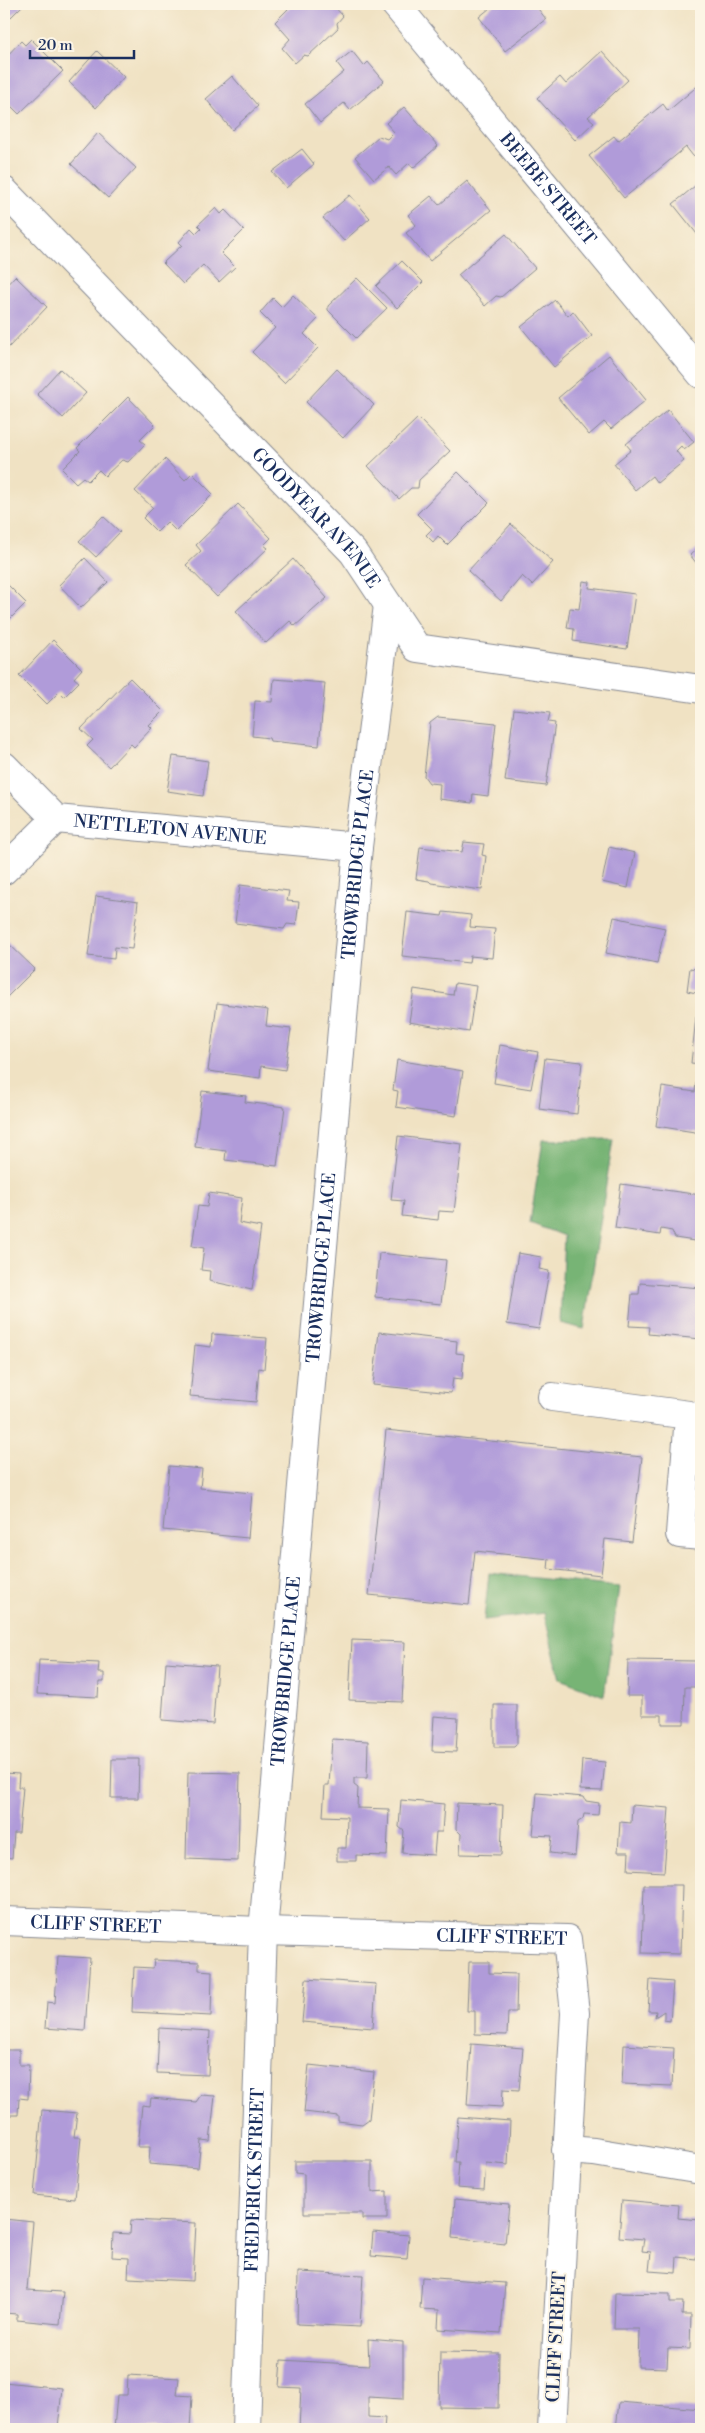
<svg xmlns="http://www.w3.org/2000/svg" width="705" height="2433" font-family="'Libre Bodoni',serif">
  <rect width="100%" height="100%" fill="#fcf5e5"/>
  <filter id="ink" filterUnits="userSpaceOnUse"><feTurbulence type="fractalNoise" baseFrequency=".02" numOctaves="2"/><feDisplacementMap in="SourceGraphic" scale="10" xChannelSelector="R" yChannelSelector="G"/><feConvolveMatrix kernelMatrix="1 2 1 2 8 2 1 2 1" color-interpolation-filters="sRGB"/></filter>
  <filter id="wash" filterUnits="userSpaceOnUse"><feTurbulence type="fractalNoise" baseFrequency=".0096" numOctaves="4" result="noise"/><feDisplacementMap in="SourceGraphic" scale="20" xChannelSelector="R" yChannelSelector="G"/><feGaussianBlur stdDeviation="1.12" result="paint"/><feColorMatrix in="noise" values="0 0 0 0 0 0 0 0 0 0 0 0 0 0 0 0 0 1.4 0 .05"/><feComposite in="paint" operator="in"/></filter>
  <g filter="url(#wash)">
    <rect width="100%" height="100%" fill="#f0e2c3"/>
    <path fill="#77b474" stroke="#497269" d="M613,1139l-29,190 -24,-6 4,-87 -34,-13 13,-83z
      M489,1573l130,14 -15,109 -44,-17 -16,-66 -60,7z"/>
    <g id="blocks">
      <path fill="#b09bd9" d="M4,4h20l-20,20z
        M293,4h39l11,12 -6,7 1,5 -30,28 -4,-1 -9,8 -13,-15 8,-9 -15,-17z
        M495,4h42l-2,1 11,14 -41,32 -26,-34z
        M31,39l32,32 -44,43 -15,-15v-32l3,-3 -3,-5 17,-18 4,4z
        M97,51l27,26 -28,31 -27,-26z
        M352,51l12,15 4,-4 16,19 -34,29 -6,-7 -24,20 -15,-19 39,-32 -7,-9z
        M602,51l26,29 -40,37 6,5 -19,18 -38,-42 23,-21 6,7z
        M232,76l26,30 -26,24 -26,-31z
        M701,83v66l-8,7 -7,-9 -62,51 -35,-42 25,-20 4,5 45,-37 5,7z
        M404,107l34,39 -25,22 -4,-5 -13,12 -7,-8 -15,12 -19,-22 24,-21 8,3 7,-7 -8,-9z
        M98,133l38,35 -28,30 -37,-34z
        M302,149l12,15 -28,24 -14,-16z
        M467,181l24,29 -61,51 -24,-28 10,-8 -8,-10 23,-19 8,9z
        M701,181v58l-28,-35z
        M350,195l20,23 -26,23 -21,-23z
        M216,208l5,6 4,-4 19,20 -23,23 14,14 -16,15 -16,-17 -20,19 -20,-21 19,-18 -3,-3 12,-14 5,5 5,-5 -3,-3z
        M506,234l29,34 -34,29 -5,-1 -11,10 -27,-31z
        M402,261l21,21 -26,26 -21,-22z
        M15,276l32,31 -39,41 -4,-4v-56z
        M357,278l30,30 -31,30 -28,-28v-4z
        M293,295l25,24 -14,15 14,14 -34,35 -32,-31 23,-24 -15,-15 13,-15 9,9z
        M555,300l13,16 5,-5 19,25 -38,31 -33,-40z
        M609,355l37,45 -35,29 -7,-7 -15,13 -31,-37z
        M60,369l26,24 -23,25 -26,-24z
        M337,369l37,36 -31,33 -37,-36z
        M128,397l27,28 -15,15 5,4 -17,18 -6,-2 -17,16 -6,-6 -11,11 -5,-4 -7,6 -14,-14 18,-18 -3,-3z
        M668,410l26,32 -10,8 -3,-4 -5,5 8,10 -27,22 -5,-7 -17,14 -21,-26 17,-14 -5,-6z
        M418,418l32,33 -31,29 -1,8h-7l-12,11 -31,-33z
        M165,459l20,21 7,-7 21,21 -37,37 -9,-9 -10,10 -14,-14 10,-10 -18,-17z
        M458,472l31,31 -42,42 -9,-9 -5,6 -7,-7 6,-6 -15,-15z
        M238,504l33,34 -7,7 4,3 -51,49 -31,-32 15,-14 -5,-6z
        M103,516l17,16 -24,25 -17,-16z
        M511,524l42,38 -21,23 -10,-9 -21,25 -33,-30z
        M701,545v24l-11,-14z
        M85,558l23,24 -27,26 -22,-23z
        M293,559l34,39 -32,28 -5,-5 -24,22 -30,-32z
        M4,581l22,22 -22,22z
        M583,581l7,1 -1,6 46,6 -8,55 -54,-8 1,-12 -7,-1 3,-20 9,1z
        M53,640l29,29 -8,9 5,4 -15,15 -5,-5 -12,12 -28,-28z
        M130,678l33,33 -14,14 3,3 -18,19 -3,-3 -22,23 -22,-21 6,-6 -12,-11z
        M274,679l51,4 -6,63 -49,-5 -1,-3 -17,-2 3,-35 17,1z
        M514,709l36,4 -2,9 7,1 -9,63 -41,-5z
        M438,717l58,6 -8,73 -15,-2 -1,9 -33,-4 1,-15 -11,-1 -5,-7 6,-53z
        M173,756l35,5 -5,35 -36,-5z
        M464,842l20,2 -2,11 4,1 -4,34 -51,-7 -2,-2 -13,-2 4,-32 42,5z
        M609,847l26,6 -7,35 -26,-6z
        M240,885l49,6 -2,10 12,1 -3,23 -9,-1 -3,5 -49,-6z
        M96,896l42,6 -6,47 -17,-2 -1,12 -26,-3z
        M407,912l35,4 1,-4 28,3 -1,12 25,2 -3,29 -22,-2 -1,7 -67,-7z
        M614,917l51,11 -8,35 -51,-10z
        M7,942l28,27 -31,31v-54z
        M690,968l11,2v24l-14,-3z
        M455,983l21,3 -7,46 -60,-10 5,-33 39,6z
        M217,1003l51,7 -2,16 25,3 -6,41 -24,-4 -1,12 -52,-7z
        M696,1017h5v47l-10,-1z
        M500,1045l38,7 -7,37 -37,-6z
        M545,1058l37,4 -5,52 -38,-5z
        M397,1060l66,11 -7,45 -60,-9 2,-16 -5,-1z
        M696,1083l5,1v49l-45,-7 6,-39 33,5z
        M202,1091l44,5 -1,6 40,5 -8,59 -52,-6 1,-9 -31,-4z
        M398,1136l64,8 -8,68 -15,-1 -1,9 -36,-4 2,-15 -13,-1z
        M621,1184l80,11v47l-26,-4 -3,-7 -11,-2 -1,6 -45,-7z
        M209,1193l33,5 -3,25 22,4 -9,63 -43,-9 1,-10 -9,-1 3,-22 -12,-2 6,-40 9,1z
        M379,1253l67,7 -5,44 -66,-7z
        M518,1253l23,4 -2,12 10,2 -10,58 -32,-5z
        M640,1283l61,5v51l-53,-5 1,-7 -20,-1 3,-32h7z
        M379,1332l78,9 -1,12 8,1 -2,25 -9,-1 -2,15 -78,-8z
        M212,1334l55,4 -3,31 -5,-1 -3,34 -66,-6 5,-51 16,2z
        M386,1430l256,27 -10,85 -27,-3 -4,36 -53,-6 1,-10 -74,-8 -6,54 -100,-10z
        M169,1466l33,3 -2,19 52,5 -4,45 -85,-8z
        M352,1640l53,2 -3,60 -53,-2z
        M39,1660l60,3 -1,10h6v9h-5l-1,15 -61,-3z
        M628,1660l69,1v26h-12l-1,37h-22v-9h-20v-19h-15z
        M166,1662l51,4 -4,58 -51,-4z
        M494,1705h23v39l-3,3h-20z
        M434,1716l24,2 -2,34 -24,-1z
        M332,1739l36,2 -1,37h-13v7l4,3 -1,20 32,1 -2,47 -31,-1v6h-19v-13h9l1,-31 -24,-1 2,-31h4z
        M112,1759h27l-1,39h-27z
        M582,1760l23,2 -3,29 -22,-1z
        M188,1772l52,1 -2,88 -52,-2z
        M4,1773l15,1 -1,13h5l-4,46h-5l-2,25 -8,-1z
        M537,1793l47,4 2,4 13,2 -1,12 -14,-1 -1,5 -5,3 -3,34 -25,-3 2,-17 -19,-1z
        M401,1800l43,4 -2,28h-6l-2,23 -32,-2 2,-22 -5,-4z
        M457,1803l46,2 -2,50 -41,-1 1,-20 -5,-5z
        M632,1805l37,3 -5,64 -36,-2 1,-18h-11l2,-30 11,1z
        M644,1885h38l-2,69 -38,-1z
        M58,1956l32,2 -5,73 -40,-3 2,-26 8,1z
        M154,1960l45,2v8l13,1 -1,45 -79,-4 2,-45 19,1z
        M469,1962h20v11l28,1 -1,38h-8l-1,23 -32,-1v-23h-8z
        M306,1979l70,5 -3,44 -71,-6z
        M650,1980l23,2 -3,39 -6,-1v-9l-9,6 1,-6h-8z
        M159,2028l51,3 -2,44 -51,-2z
        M471,2044l52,4 -4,42 -16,-1 -1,18 -35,-2z
        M624,2045l50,3 -2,38 -50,-2z
        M4,2050h15v15h10l-1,34 -9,-1 -1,17h-14z
        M309,2065l65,7 -5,47 -7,5 -24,-3v-5l-34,-4z
        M201,2095l14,1 -5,45 -9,-1 -3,28 -49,-4 1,-17h-12l4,-42 8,1 1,-8 45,4z
        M42,2110l35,3 -3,24h7l-6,62 -41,-4z
        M458,2117l52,4 -2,44 -22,-2 -2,27 -27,-2 2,-26h-4z
        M295,2161h77v31l15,-1v28h-25v-6h-58v-39l-9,-1z
        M455,2199l54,5 -4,40 -53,-6z
        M622,2200l57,5 -1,13 22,2 -4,39 -19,-2 -1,16 -27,-2 2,-19 -9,-1 2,-12 -25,-2z
        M4,2219l29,3 -6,68 36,2 -3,32 -43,-4v-6l-13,-1z
        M131,2220l65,3 -3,58 -65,-3 1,-20 -17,-1 1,-24 17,1z
        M373,2232l36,3 -2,24 -36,-3z
        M298,2272l65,3 -3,52 -63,-3z
        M422,2277l83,6 -4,50 -63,-4 1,-19 -19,-1z
        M615,2293l55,1v8h13l-1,13h9l-1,34 -22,-1 -1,20 -29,-1 1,-38h-25z
        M368,2339l35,3v57l-35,-2v20l17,1 -1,11h-85l2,-41 -22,-1 2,-27 88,5z
        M440,2352l59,1 -1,55 -59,-1z
        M128,2375l51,3 -2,17 15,1 -2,33h-76l3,-34h10z
        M4,2382l58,6 -4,41h-54z
        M619,2402l82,7 -1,20h-84z
        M441,2426l21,2v1h-21z"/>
    </g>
  </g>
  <g filter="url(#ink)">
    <use href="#blocks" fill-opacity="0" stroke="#868890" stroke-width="1"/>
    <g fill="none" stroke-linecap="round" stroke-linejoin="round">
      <g stroke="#868890" stroke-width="30">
        <g id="minor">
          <path id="s1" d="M395,4l306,370"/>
          <path id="s2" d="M4,191l349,361 64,96 284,41"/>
          <path id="s3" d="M4,766l52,53 302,28"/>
          <path d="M4,870l52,-51"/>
          <path d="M552,1397l137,18 -9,119 21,2"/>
          <path id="s4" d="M4,1921l259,10 304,8 8,74 -23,416"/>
          <path d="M566,2150l28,2 107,18"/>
          <path id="s5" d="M246,2429l17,-498 95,-1084 30,-242"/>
        </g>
      </g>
      <use href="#minor" stroke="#fff" stroke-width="28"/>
    </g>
  </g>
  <g text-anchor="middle" stroke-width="4" stroke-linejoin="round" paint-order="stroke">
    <g font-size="18" fill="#1b2f5e" stroke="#fcf5e5">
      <text dy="6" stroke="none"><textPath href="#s1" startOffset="240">BEEBE STREET</textPath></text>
      <text dy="6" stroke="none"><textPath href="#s2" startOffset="452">GOODYEAR AVENUE</textPath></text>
      <text dy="6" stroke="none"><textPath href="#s3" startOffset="189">NETTLETON AVENUE</textPath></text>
      <text dy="6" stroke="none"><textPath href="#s5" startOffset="1569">TROWBRIDGE PLACE</textPath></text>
      <text dy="6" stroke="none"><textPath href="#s5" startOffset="1164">TROWBRIDGE PLACE</textPath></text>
      <text dy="6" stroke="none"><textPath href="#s5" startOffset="759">TROWBRIDGE PLACE</textPath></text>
      <text dy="6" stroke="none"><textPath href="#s4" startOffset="92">CLIFF STREET</textPath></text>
      <text dy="6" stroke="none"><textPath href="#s4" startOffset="498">CLIFF STREET</textPath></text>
      <text dy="6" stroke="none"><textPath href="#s5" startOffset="249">FREDERICK STREET</textPath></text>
      <text transform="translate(556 2337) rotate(-87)" y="6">CLIFF STREET</text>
    </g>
  </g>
  <rect width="705" height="2433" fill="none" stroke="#fcf5e5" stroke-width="20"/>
  <path d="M30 50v8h104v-8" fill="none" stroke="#1b2f5e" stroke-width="2.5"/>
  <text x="38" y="50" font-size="15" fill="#1b2f5e" stroke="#fcf5e5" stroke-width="4" paint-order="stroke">20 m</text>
</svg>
